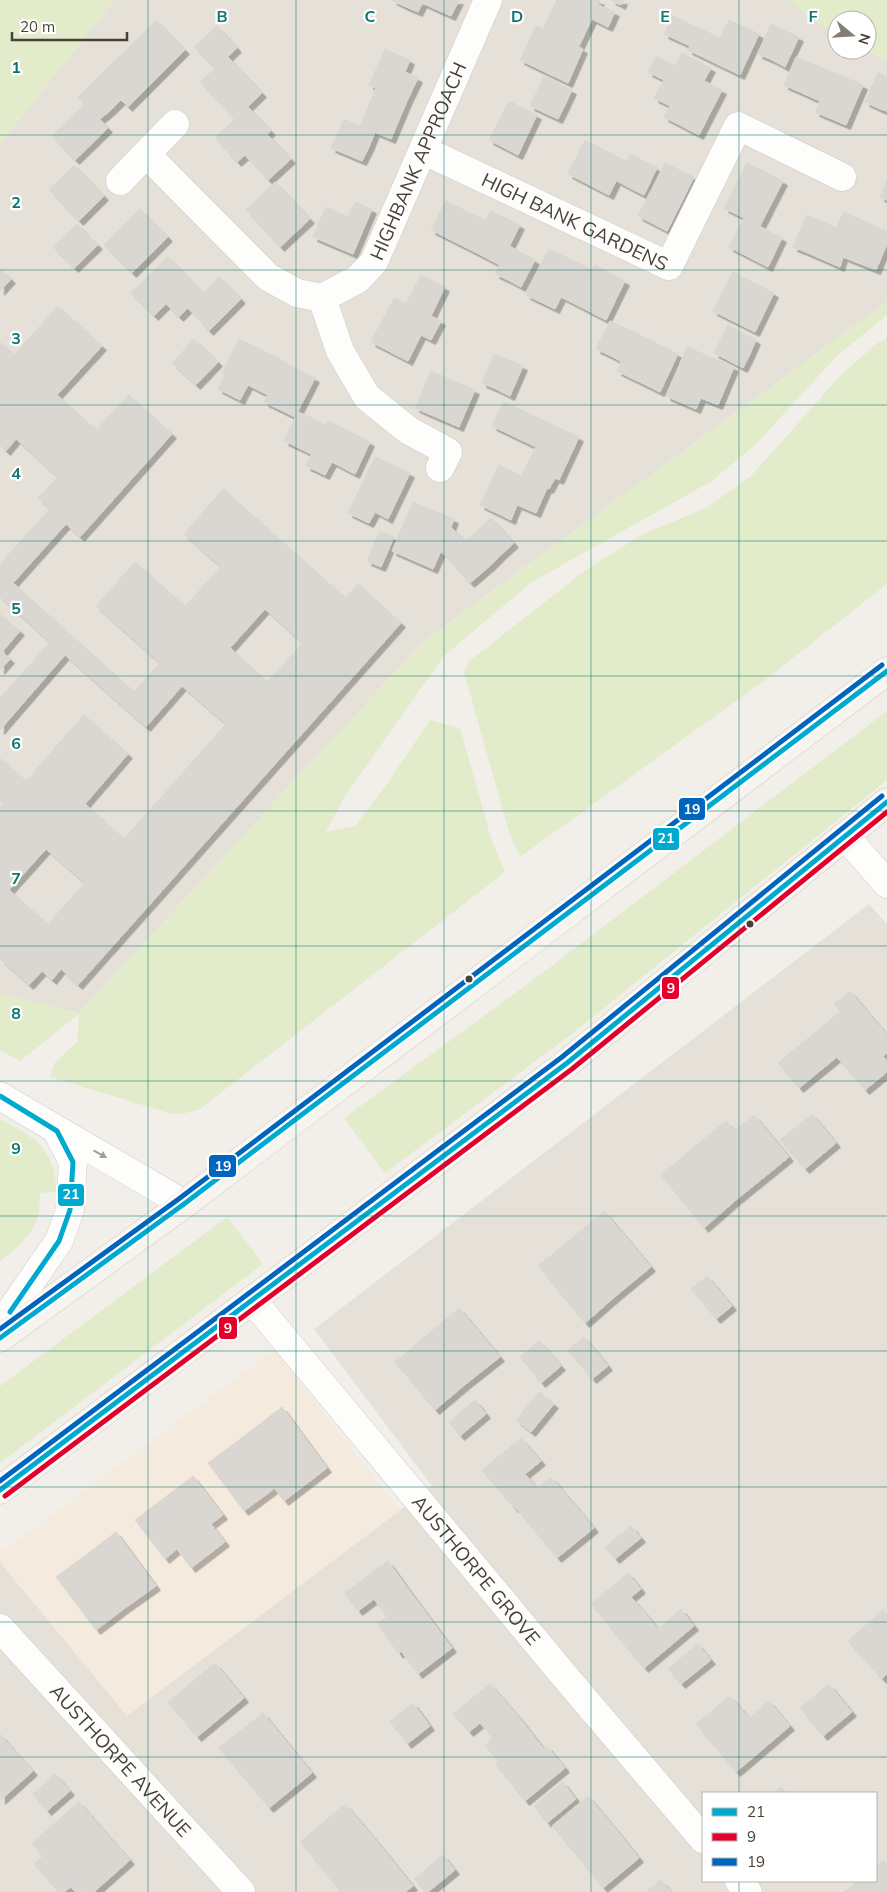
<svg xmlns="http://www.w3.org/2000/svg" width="887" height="1892" font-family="Mulish,sans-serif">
  <defs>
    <filter id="shadow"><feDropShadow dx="4.5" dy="4.5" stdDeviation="0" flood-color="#0004"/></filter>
  </defs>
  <rect width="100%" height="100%" fill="#f2efeb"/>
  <path fill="#e6e1d8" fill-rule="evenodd" d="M114,0h773v302l-463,339 -345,372 -79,-20v-849zM837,20h30v30h-30z
    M869,904l18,20v968h-887v-330l127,153 305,-229 -118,-157zM703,1793h173v88h-173z"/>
  <path fill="#f5eade" d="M274,1350l126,160 -273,206 -127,-154v-9z"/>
  <path fill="#e2eccb" d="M0,0h114l-114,144z
    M788,0h99v62l-21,-12 1,-30h-30v14l-15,-8z
    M887,302v13l-50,41 -80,87 -45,38 -180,101 -88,74 -99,140 -19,36 29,-6 29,-38 46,-68 30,8 31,110 14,34 -305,237 -14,4 -14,1 -122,-37 5,-15 22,-20 2,-28 -59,47 -20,-11v-57l79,20 345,-372z
    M887,338v246l-122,96 -245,177 -11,-25 -45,-160 4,-10 119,-93 58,-36 61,-25 45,-32 89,-100 36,-32z
    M887,711v69l-314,253 -188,140 -41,-55 193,-141z
    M0,1119c36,20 54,28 57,73l-17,1c-1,6 0,14 -1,20 -5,22 -23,35 -39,49z
    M227,1217l36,47 -263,199v-77z"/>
  <path fill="#dad6d2" stroke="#dad6d1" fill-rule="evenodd" filter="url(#shadow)" d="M392,0h15l-3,6z
    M407,0h17l-6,12 -14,-6z
    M424,0h35l-8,16 -29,-13z
    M557,0h41l2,1 -2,4 17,7 -7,15 -16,-8 -13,27 -36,-17z
    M611,0h12l-2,5z
    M673,16l47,22 9,-18 30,14 -19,41 -52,-25 2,-4 -26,-12z
    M156,20l29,30 -25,25 -29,-30z
    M771,24l14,7 -13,29 -14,-6z
    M217,26l10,11 -22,21 -11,-11z
    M536,26l47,23 -15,34 -48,-23z
    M785,31l14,6 -14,30 -13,-7z
    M227,37l10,11 -22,21 -10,-11z
    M131,45l29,30 -32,32 -30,-30z
    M385,49l25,11 -5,12 13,6 -11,23 -38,-16z
    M682,53l29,15 -7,13 -29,-15z
    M656,56l66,34 -23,45 -35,-18 6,-11 -16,-8 10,-18 -16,-8z
    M228,57l34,36 -27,26 -35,-37z
    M796,57l67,28 -17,40 -31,-13 5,-11 -36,-16z
    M878,73l9,4v15l-7,17 -15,-7z
    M544,76l28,14 -7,15 -28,-14z
    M98,77l23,23 -10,10 -23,-23z
    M88,87l23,23 -11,9 -22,-22z
    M376,88l31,13 -16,38 -31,-13z
    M537,91l28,14 -7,14 -28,-13z
    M887,92v19l-7,-2z
    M509,101l28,14 -19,40 -29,-15z
    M85,104l23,24 -33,32 -23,-24z
    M248,107l23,24 -4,3 24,25 -23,21 -23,-25 -8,7 -22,-24z
    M344,119l31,13 -6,15 -31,-13z
    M338,134l31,13 -7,14 -31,-13z
    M585,140l41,21 -17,34 -41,-21z
    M630,154l14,7 -14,27 -13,-7z
    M644,161l13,7 -13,27 -14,-7z
    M665,163l29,14 -27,54 -29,-15z
    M747,163l36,18 -23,45 -36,-18z
    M74,165l30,31 -25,25 -30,-31z
    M887,180v20l-7,-3z
    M275,182l35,37 -30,28 -34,-37z
    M446,201l40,20 -15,29 -40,-20z
    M355,202l17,7 -19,45 -40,-17 13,-30 22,10z
    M140,209l28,28 -36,36 -28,-28z
    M491,211l29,14 -20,40 -29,-15z
    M843,212l44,19v13l-11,26 -33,-13 -3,10 -16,-7z
    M806,215l15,6 -13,32 -15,-6z
    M744,218l38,20 -14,29 -39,-20z
    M821,221l16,7 -13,32 -16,-7z
    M77,224l10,11 -23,22 -11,-10z
    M87,235l11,10 -24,23 -10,-11z
    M509,246l13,7 -14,27 -13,-6z
    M549,249l43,21 -17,34 -14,-7 -6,12 -29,-14z
    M522,253l13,7 -14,27 -13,-7z
    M168,257l35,36 -24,24 -13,-13 -12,12 -23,-23z
    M595,265l30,16 -19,39 -31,-16z
    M0,269l11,10 -11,12z
    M733,272l41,21 -19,39 -42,-21z
    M421,275l24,12 -14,29 10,5 -10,19 -10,-5 -13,26 -37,-19 23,-44 12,6z
    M219,277l22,22 -32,32 -21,-23z
    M58,306l44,40 -45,49 39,35 33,-35 43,39 -92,103 -14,-13 -53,59 121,109 26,-29 -64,-57 39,-44 50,44 36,-39 -37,-33 39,-45 122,109 13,-14 43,39 -323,362 -17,-16 -9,11 -10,-9 -13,14 -29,-26v-151l3,-3 -3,-4v-43l26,23 58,-66 44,39 -43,50 39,35 102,-115 -44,-38 -36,41 -81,-72 -65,75v-32l50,-56 -50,-45v-33l50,-55 -12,-11 20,-21 -42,-38 -10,12 -6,-6v-103l14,13zM265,609l38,34 -36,39 -37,-34zM46,849l39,34 -37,41 -39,-34z
    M610,321l13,6 -14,28 -13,-6z
    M728,325l28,15 -6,14 -29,-15z
    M623,327l13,6 -14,29 -13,-7z
    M636,333l42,21 -18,38 -43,-21z
    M194,339l12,11 -22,24 -12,-11z
    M239,339l45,22 -16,34 -20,-10 -8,15 -22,-11 7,-15 -3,-1z
    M721,339l29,15 -7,14 -29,-15z
    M687,347l47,20 -16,38 -17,-7 -5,11 -30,-13z
    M206,350l12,12 -22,23 -12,-11z
    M494,354l15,6 -13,29 -14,-6z
    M509,360l14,6 -13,30 -14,-7z
    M284,363l31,15 -20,39 -31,-15z
    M431,371l44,19 -16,37 -44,-19z
    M504,402l75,35 -20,43 -4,-2 -6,11 -28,-13 15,-29 -44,-21z
    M298,412l14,6 -15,29 -13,-6z
    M312,418l14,7 -15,29 -14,-7z
    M328,421l42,21 -15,32 -23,-12 -7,13 -19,-9z
    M375,457l35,16 -22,46 -13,-7 -6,11 -21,-10z
    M499,465l48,23 -11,25 -19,-8 -6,15 -31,-15z
    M413,502l41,17 -3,8 14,15 3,-3 23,26 -21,18 -29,-32 -8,18 -41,-18z
    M491,518l23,25 -12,11 -23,-25z
    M479,529l23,25 -11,11 -23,-26z
    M380,531l14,6 -13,30 -14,-6z
    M0,614l20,17 -18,21 8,7 -10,11z
    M850,991l37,44v18l-4,3 4,5v11l-22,18 -28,-33 -38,31 -21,-25 62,-51 -6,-8z
    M812,1114l24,29 -31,26 -25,-29z
    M754,1115l35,42 -53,43 -43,-52 33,-27 9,10z
    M693,1148l43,52 -32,28 -43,-53z
    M604,1211l47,56 -34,28 -46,-56z
    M571,1239l46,56 -32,28 -47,-57z
    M707,1276l25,30 -16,13 -25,-30z
    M459,1308l41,49 -33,26 -40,-48z
    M427,1335l40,48 -32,27 -40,-48z
    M584,1337l24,29 -16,13 -24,-29z
    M539,1341l22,25 -20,17 -21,-26z
    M539,1392l15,12 -23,28 -15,-12z
    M475,1400l11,14 -26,22 -11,-14z
    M282,1407l45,61 -43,33 -45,-61z
    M521,1438l20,23 -16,13 12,14 -23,20 -32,-38z
    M239,1440l36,48 -31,23 -36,-48z
    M193,1476l30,39 -12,9 14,18 -17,13 -44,-57z
    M551,1477l43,51 -37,30 -42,-51z
    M164,1498l44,57 -17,13 -14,-19 -12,10 -30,-39z
    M631,1526l10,12 -26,21 -10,-12z
    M116,1532l40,54 -31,22 -39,-53z
    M86,1555l39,53 -29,22 -40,-53z
    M388,1561l26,36 -27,20 -13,-18 -16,12 -13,-18z
    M628,1573l13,16 -10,8 14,16 -28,23 -26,-32z
    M414,1597l38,51 -34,26 -17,-23 -2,3 -22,-30z
    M681,1609l13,17 -50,42 -27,-32 28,-23 13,16z
    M883,1610l4,5v59l-5,5 -34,-38z
    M698,1644l13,16 -30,24 -13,-15z
    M215,1663l29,35 -47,39 -29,-35z
    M490,1684l28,32 -26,21 -12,-14 -11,9 -16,-18z
    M829,1684l23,28 -29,24 -23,-28z
    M730,1696l19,22 20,-17 21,25 -54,46 -40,-48z
    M413,1703l9,12 -23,18 -9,-11z
    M263,1713l49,60 -43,35 -50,-60z
    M422,1715l8,11 -23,18 -8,-11z
    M518,1716l26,33 3,-3 18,22 -40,33 -30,-37 3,-3 -13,-16z
    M0,1734l11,13 -11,10z
    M11,1747l22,24 -32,29 -1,-43z
    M55,1774l15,17 -23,20 -14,-17z
    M563,1782l13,17 -29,24 -13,-17z
    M781,1787l5,6h-12z
    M588,1796l26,31 -36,30 -26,-31z
    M79,1802l25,29 -56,49 -14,-16 9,-8 -11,-13z
    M345,1804l29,34 -46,38 -28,-34z
    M614,1827l25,31 -36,30 -25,-31z
    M104,1831l26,29 -36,32h-19l-4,-5 -7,5h-6l-10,-12z
    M374,1838l39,48 -8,6h-64l-13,-16z
    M443,1855l12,15 -27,22h-3l-11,-13z
    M883,1860l4,4v28h-43l14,-11h18v-15z
    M661,1880l10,12h-25z"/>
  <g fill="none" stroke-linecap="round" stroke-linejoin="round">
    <g stroke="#cfcbc7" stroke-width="29">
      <g id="street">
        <path id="s1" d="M423,150l246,116 69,-140 104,51"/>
        <path id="s2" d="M146,154l122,123 29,16 25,5 36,-19 16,-17 114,-262"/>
        <path d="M120,181l55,-57"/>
        <path d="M322,298l18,53 27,46 41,33 40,22 -8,16"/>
        <path d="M846,837l41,47"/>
        <path d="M0,1096c61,37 123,71 184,108"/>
        <path id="s3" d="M252,1300l310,373 141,166"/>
        <path d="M0,1326l59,-85 11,-31 3,-48 -16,-31"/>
        <path id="s4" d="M0,1628l241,264"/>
        <path d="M739,1881l9,11"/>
      </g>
    </g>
    <g stroke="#d2ccc2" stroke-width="29">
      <path id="secondary" d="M0,1338l184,-134 703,-533
        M0,1490l567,-427 320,-261"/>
    </g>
    <use href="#street" stroke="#fdfdfc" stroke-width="28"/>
    <use href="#secondary" stroke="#f7f4ef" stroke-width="28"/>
    <g stroke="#fff" stroke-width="9">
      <path id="bus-1" d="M0,1096l57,35 16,31 -3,48 -11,31 -49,71
        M0,1338l184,-134 703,-533
        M0,1490l567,-427 320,-261"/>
    </g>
    <g stroke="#fff" stroke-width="9">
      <path id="bus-2" d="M5,1496l567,-427 315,-257"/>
    </g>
    <g stroke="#fff" stroke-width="9">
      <path id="bus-3" d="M0,1329l180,-131 702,-533
        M0,1481l562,-424 320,-261"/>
    </g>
    <use href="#bus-1" stroke="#00a9ce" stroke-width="5"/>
    <use href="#bus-2" stroke="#e4002b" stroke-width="5"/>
    <use href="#bus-3" stroke="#0065bd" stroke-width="5"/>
  </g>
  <defs><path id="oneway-solid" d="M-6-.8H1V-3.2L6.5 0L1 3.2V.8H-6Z" transform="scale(1.25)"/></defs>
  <use fill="#a39e99" href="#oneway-solid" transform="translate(100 1154) rotate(29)"/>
  <path fill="none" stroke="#0f766e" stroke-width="1" stroke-opacity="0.55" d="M148,0v1892M296,0v1892M444,0v1892M591,0v1892M739,0v1793M0,135h887M0,270h887M0,405h887M0,541h887M0,676h887M0,811h887M0,946h887M0,1081h887M0,1216h887M0,1351h887M0,1487h887M0,1622h887M0,1757h887M739,1881v11"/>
  <g fill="#494036" stroke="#fff" stroke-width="2">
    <circle cx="750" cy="924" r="4.5"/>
    <circle cx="469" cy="979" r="4.5"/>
  </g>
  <g text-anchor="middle" stroke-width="4.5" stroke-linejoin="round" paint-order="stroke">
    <g font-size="19" fill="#494036" stroke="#fff">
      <text dy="7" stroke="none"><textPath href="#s2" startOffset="406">HIGHBANK APPROACH</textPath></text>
      <text dy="7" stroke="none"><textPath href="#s1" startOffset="168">HIGH BANK GARDENS</textPath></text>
      <text dy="7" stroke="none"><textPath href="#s3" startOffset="351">AUSTHORPE GROVE</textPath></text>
      <text dy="7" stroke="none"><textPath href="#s4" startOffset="179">AUSTHORPE AVENUE</textPath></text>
    </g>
  </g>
  <g font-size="16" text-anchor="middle" font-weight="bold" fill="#0f766e" stroke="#fff" stroke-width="4.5" stroke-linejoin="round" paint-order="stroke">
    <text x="222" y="22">B</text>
    <text x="370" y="22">C</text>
    <text x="517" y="22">D</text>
    <text x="665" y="22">E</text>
    <text x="813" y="22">F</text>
    <text x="16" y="73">1</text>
    <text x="16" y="208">2</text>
    <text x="16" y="344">3</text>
    <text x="16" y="479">4</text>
    <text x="16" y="614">5</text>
    <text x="16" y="749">6</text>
    <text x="16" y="884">7</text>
    <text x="16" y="1019">8</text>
    <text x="16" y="1154">9</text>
  </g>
  <g stroke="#fff" stroke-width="2">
    <rect x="678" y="797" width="28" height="24" rx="5" fill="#0065bd"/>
    <rect x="652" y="827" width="28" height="24" rx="5" fill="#00a9ce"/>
    <rect x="661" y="976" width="19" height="24" rx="5" fill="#e4002b"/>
    <rect x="208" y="1154" width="29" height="24" rx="5" fill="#0065bd"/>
    <rect x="57" y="1183" width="28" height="24" rx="5" fill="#00a9ce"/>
    <rect x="218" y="1316" width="20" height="24" rx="5" fill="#e4002b"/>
  </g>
  <g font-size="14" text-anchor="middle" font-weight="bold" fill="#fff">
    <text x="692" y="814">19</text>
    <text x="666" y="843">21</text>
    <text x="671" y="993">9</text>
    <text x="223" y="1171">19</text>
    <text x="71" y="1199">21</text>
    <text x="228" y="1333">9</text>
  </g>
  <rect x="702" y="1792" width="175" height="90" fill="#ffffff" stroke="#b6b3af"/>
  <rect x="712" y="1808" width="25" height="8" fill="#00a9ce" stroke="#b6b3af"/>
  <text x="747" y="1817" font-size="15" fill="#494036">21</text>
  <rect x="712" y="1833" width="25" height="8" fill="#e4002b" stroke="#b6b3af"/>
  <text x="747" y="1842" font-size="15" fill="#494036">9</text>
  <rect x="712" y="1858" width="25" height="8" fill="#0065bd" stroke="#b6b3af"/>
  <text x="747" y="1867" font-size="15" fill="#494036">19</text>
  <g transform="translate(852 35) rotate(108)"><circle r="24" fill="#ffffff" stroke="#b6b3af"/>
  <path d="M0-4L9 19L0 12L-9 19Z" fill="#847d75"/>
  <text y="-8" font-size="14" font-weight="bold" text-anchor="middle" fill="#494036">N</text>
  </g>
  <path d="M12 32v8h115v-8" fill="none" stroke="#494036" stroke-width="2.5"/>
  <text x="20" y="32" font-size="15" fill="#494036" stroke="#ffffff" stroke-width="4" paint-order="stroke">20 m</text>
</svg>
